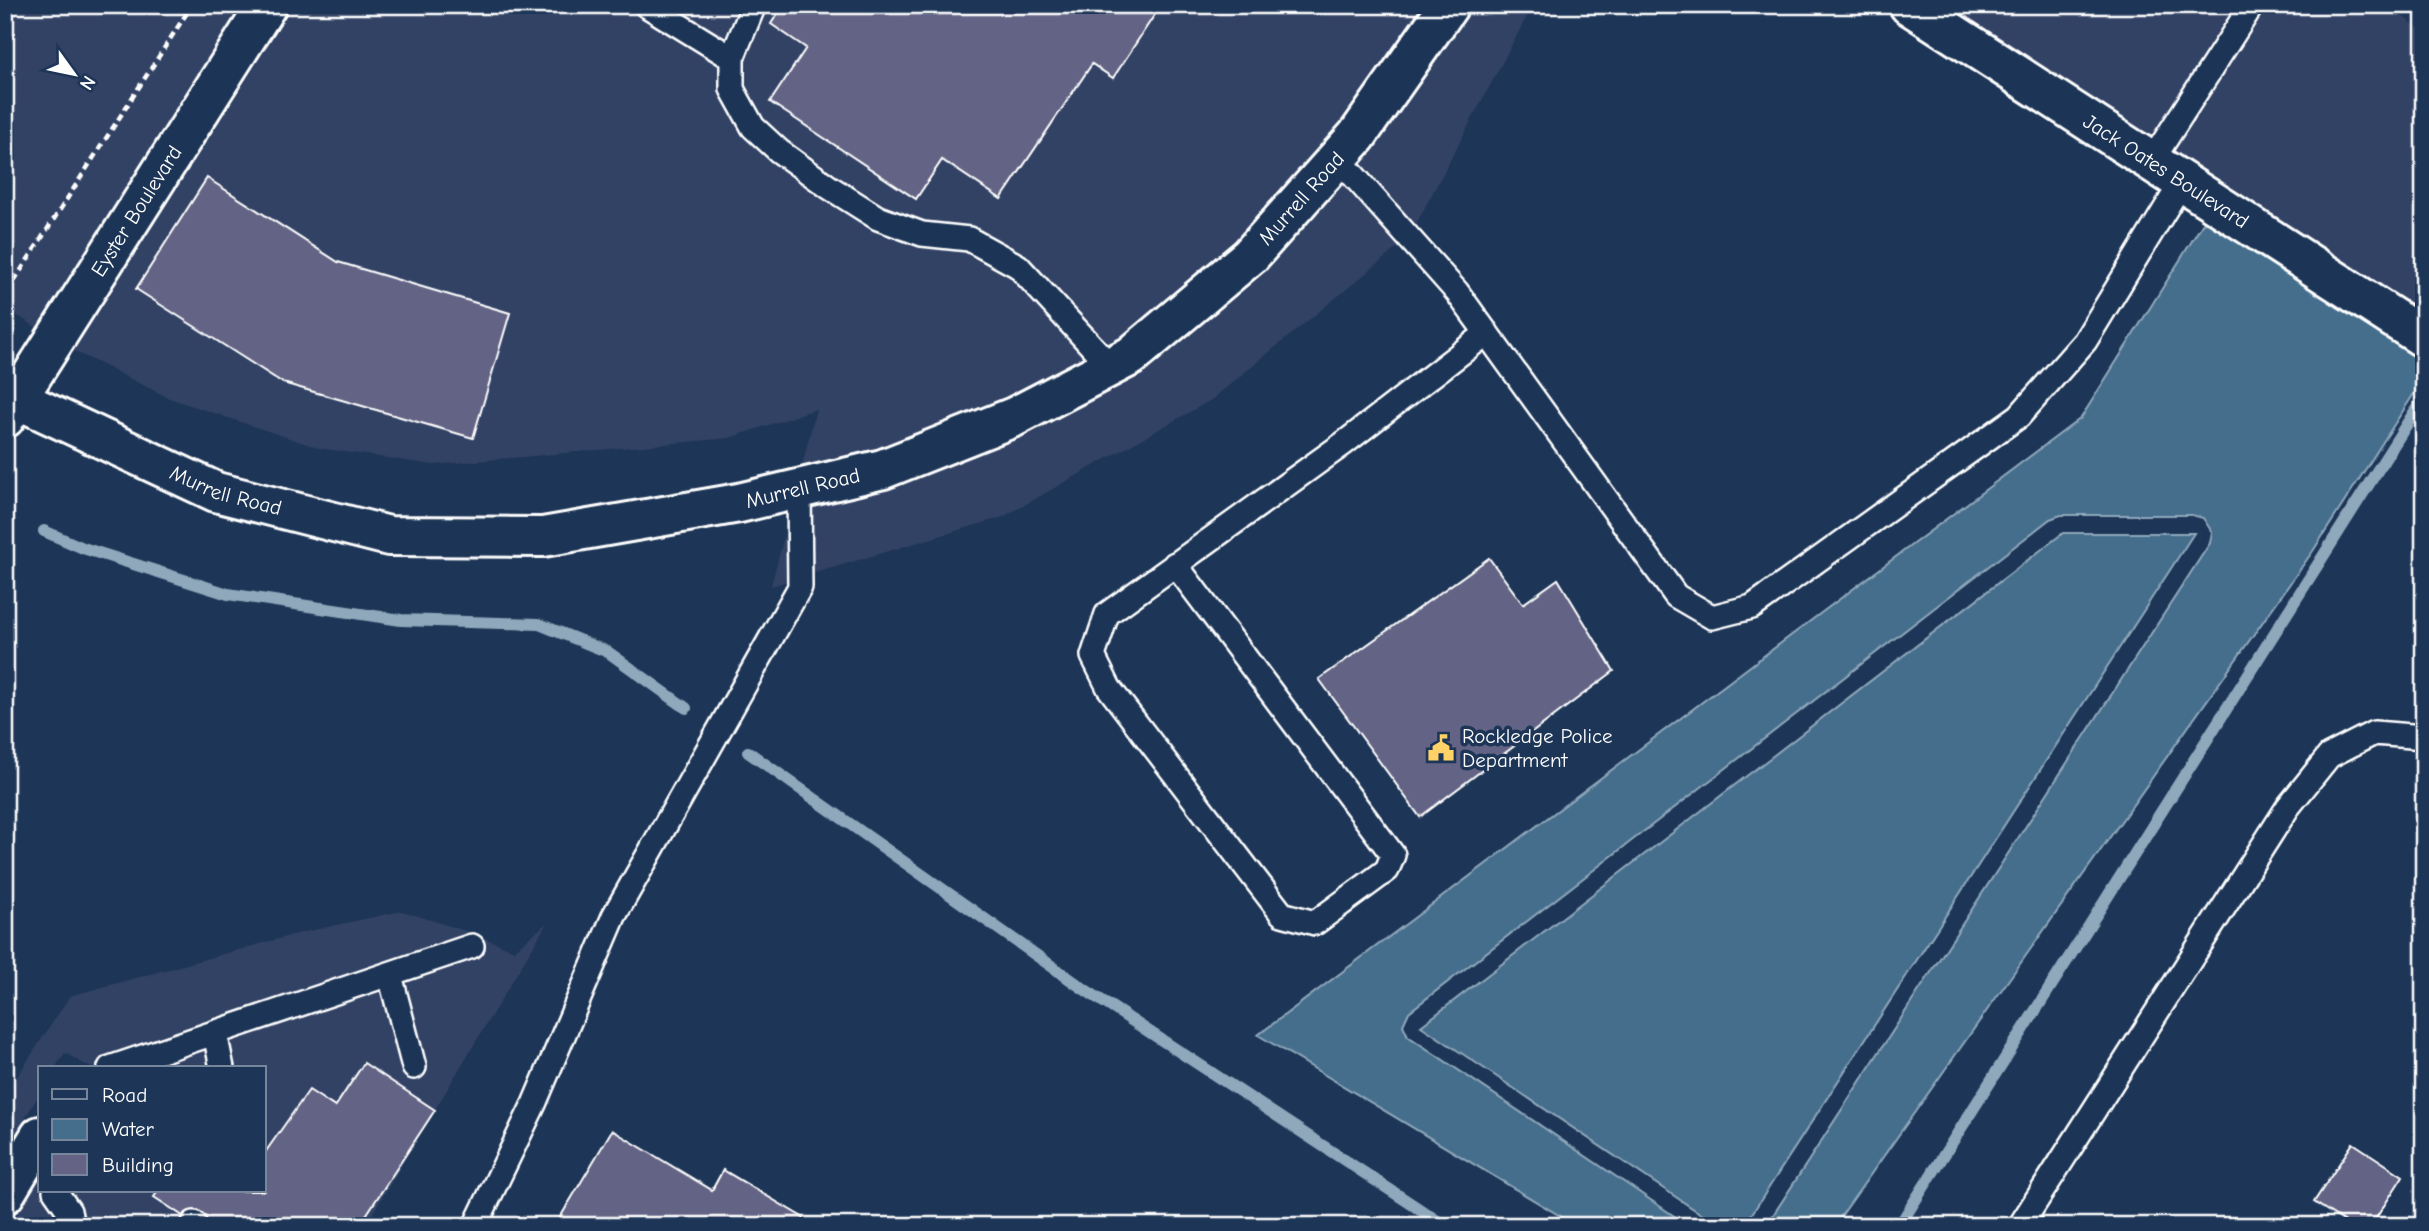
<svg xmlns="http://www.w3.org/2000/svg" width="2429" height="1231" font-family="'Comic Neue',sans-serif">
  <rect width="100%" height="100%" fill="#1d3557"/>
  <filter id="ink" filterUnits="userSpaceOnUse"><feTurbulence type="fractalNoise" baseFrequency=".0143" numOctaves="2"/><feDisplacementMap in="SourceGraphic" scale="14" xChannelSelector="R" yChannelSelector="G"/><feConvolveMatrix kernelMatrix="1 2 1 2 8 2 1 2 1" color-interpolation-filters="sRGB"/></filter>
  <g filter="url(#ink)">
    <path fill="#324365" d="M5,5h236l-205,322 -31,-19z
      M294,5h1128l-82,117 -105,119 -118,98 -114,60 -128,50 -73,17 14,-57 -86,29 -297,27 -114,-17 -150,-50 -95,-47z
      M1476,5h57l-125,234 -197,161 -208,117 -232,69 19,-73 103,-25 133,-53 120,-63 120,-100 110,-124z
      M1945,5h442l37,27v283z
      M402,911l70,22 42,17 33,-27 -182,303h-354l29,-48v13h224v-123h-173l-26,-15 -10,15h-15v25l-35,58v-56l65,-99 234,-64z"/>
    <path fill="#456e8d" stroke="#8fa8bb" stroke-width="2" d="M2205,220l219,141v17l-111,173 -479,675h-68l444,-683 2,-11 -9,-14 -11,-3h-131l-11,4 -641,493 -6,13 5,11 281,190h-112l-319,-191 823,-617z
      M2063,533h131l-450,693h-25l-298,-200z"/>
    <g fill="none" stroke-linecap="round" stroke-linejoin="round">
      <path stroke="#8fa8bb" stroke-width="12" d="M44,531l39,17 145,46 173,26 138,4 69,28 78,56
        M748,752l336,237 361,237
        M1899,1226l525,-829"/>
    </g>
    <path fill="#646385" stroke="#fff" stroke-width="2" d="M783,5h378l-48,73 -21,-14 -91,135 -59,-39 -26,39 -146,-97 36,-54 -35,-24z
      M207,178l131,84 172,51 -37,125 -190,-55 -147,-94z
      M1489,558l34,46 35,-25 56,92 -194,146 -101,-138z
      M364,1063l71,47 -76,116h-161l-44,-29 4,-6h106v-37l45,-64 26,17z
      M612,1130l100,60 11,-20 81,48 -5,8h-244z
      M2353,1143l50,33 -32,50h-20l-37,-24z"/>
    <g fill="none" stroke-linecap="round" stroke-linejoin="round">
      <g stroke="#fff" stroke-width="28">
        <path id="lane" d="M646,5l86,53
          M754,5l-22,53v31l21,38 26,24 50,36 49,31 44,16 47,5 49,27 93,101
          M1338,158l119,134 219,304 36,21 40,-10 267,-191 66,-75 97,-159
          M2151,162l101,-157
          M1175,564l218,291 -6,15 -72,53 -33,-9 -173,-226 -16,-32 14,-42 236,-170 144,-111
          M390,975l24,92
          M215,1033l7,35
          M110,1068l362,-122
          M55,1191l14,20 3,15
          M193,1226l1,-3
          M475,1226l59,-122 80,-188 186,-329 -1,-98
          M2020,1226l268,-419 41,-51 45,-23 50,4"/>
      </g>
      <g stroke="#fff" stroke-width="44">
        <g id="street">
          <path id="s1" d="M1909,5l515,333"/>
          <path d="M5,1194l35,-58"/>
        </g>
      </g>
      <g stroke="#fff" stroke-width="44">
        <g id="secondary">
          <path id="s2" d="M5,391l12,8 199,93 173,44 154,1 196,-34 144,-34 131,-52 117,-61 119,-100 107,-120 92,-131"/>
          <path id="s3" d="M5,418l262,-413"/>
        </g>
      </g>
      <path stroke="#fff" stroke-width="4.5" stroke-dasharray="7 5" stroke-linecap="butt" d="M14,281l178,-276"/>
      <use href="#lane" stroke="#1d3557" stroke-width="23"/>
      <use href="#street" stroke="#1d3557" stroke-width="38"/>
      <use href="#secondary" stroke="#1d3557" stroke-width="38"/>
    </g>
  </g>
  <defs>
    <g id="civic-bare" transform="scale(2.1)"><path d="M-.6-6.5H3V-4.5H.6V-3L4-1V1h2V6H-6V1h2V-1L-.6-3ZM-1.2 2.5V6h2.4V2.5Z" fill="#ffd166" stroke="#1d3557" stroke-width="2.5" paint-order="stroke"/></g>
  </defs>
  <g fill-rule="evenodd">
    <use href="#civic-bare" x="1441" y="748"/>
  </g>
  <g text-anchor="middle" stroke-width="7" stroke-linejoin="round" paint-order="stroke">
    <g font-size="21" fill="#fff" stroke="#1d3557">
      <text dy="7" stroke="none"><textPath href="#s1" startOffset="306">Jack Oates Boulevard</textPath></text>
      <text dy="7" stroke="none"><textPath href="#s2" startOffset="1419">Murrell Road</textPath></text>
      <text dy="7" stroke="none"><textPath href="#s3" startOffset="245">Eyster Boulevard</textPath></text>
      <text dy="7" stroke="none"><textPath href="#s2" startOffset="831">Murrell Road</textPath></text>
      <text dy="7" stroke="none"><textPath href="#s2" startOffset="243">Murrell Road</textPath></text>
    </g>
    <g font-size="21" fill="#fff" stroke="#1d3557" text-anchor="start">
      <text x="1462" y="743">Rockledge Police<tspan x="1462" dy="24">Department</tspan></text>
    </g>
  </g>
  <rect width="2429" height="1231" fill="none" stroke="#1d3557" stroke-width="28"/>
  <rect x="14" y="14" width="2401" height="1203" fill="none" stroke="#fff" stroke-width="2.5" filter="url(#ink)"/>
  <rect x="38" y="1066" width="228" height="126" fill="#1d3557" stroke="#77869a" stroke-width="2"/>
  <rect x="52" y="1089" width="35" height="10" fill="#1d3557" stroke="#77869a" stroke-width="2"/>
  <text x="102" y="1102" font-size="21" fill="#ffffff">Road</text>
  <rect x="52" y="1119" width="35" height="21" fill="#456e8d" stroke="#77869a" stroke-width="2"/>
  <text x="102" y="1136" font-size="21" fill="#ffffff">Water</text>
  <rect x="52" y="1154" width="35" height="21" fill="#646385" stroke="#77869a" stroke-width="2"/>
  <text x="102" y="1172" font-size="21" fill="#ffffff">Building</text>
  <g transform="translate(74 74) rotate(123)" stroke="#1d3557" stroke-width="5" paint-order="stroke">
  <path d="M0-5L12 26L0 18L-12 26Z" fill="#ffffff"/>
  <text y="-10" font-size="19" font-weight="bold" text-anchor="middle" fill="#ffffff">N</text>
  </g>
</svg>
